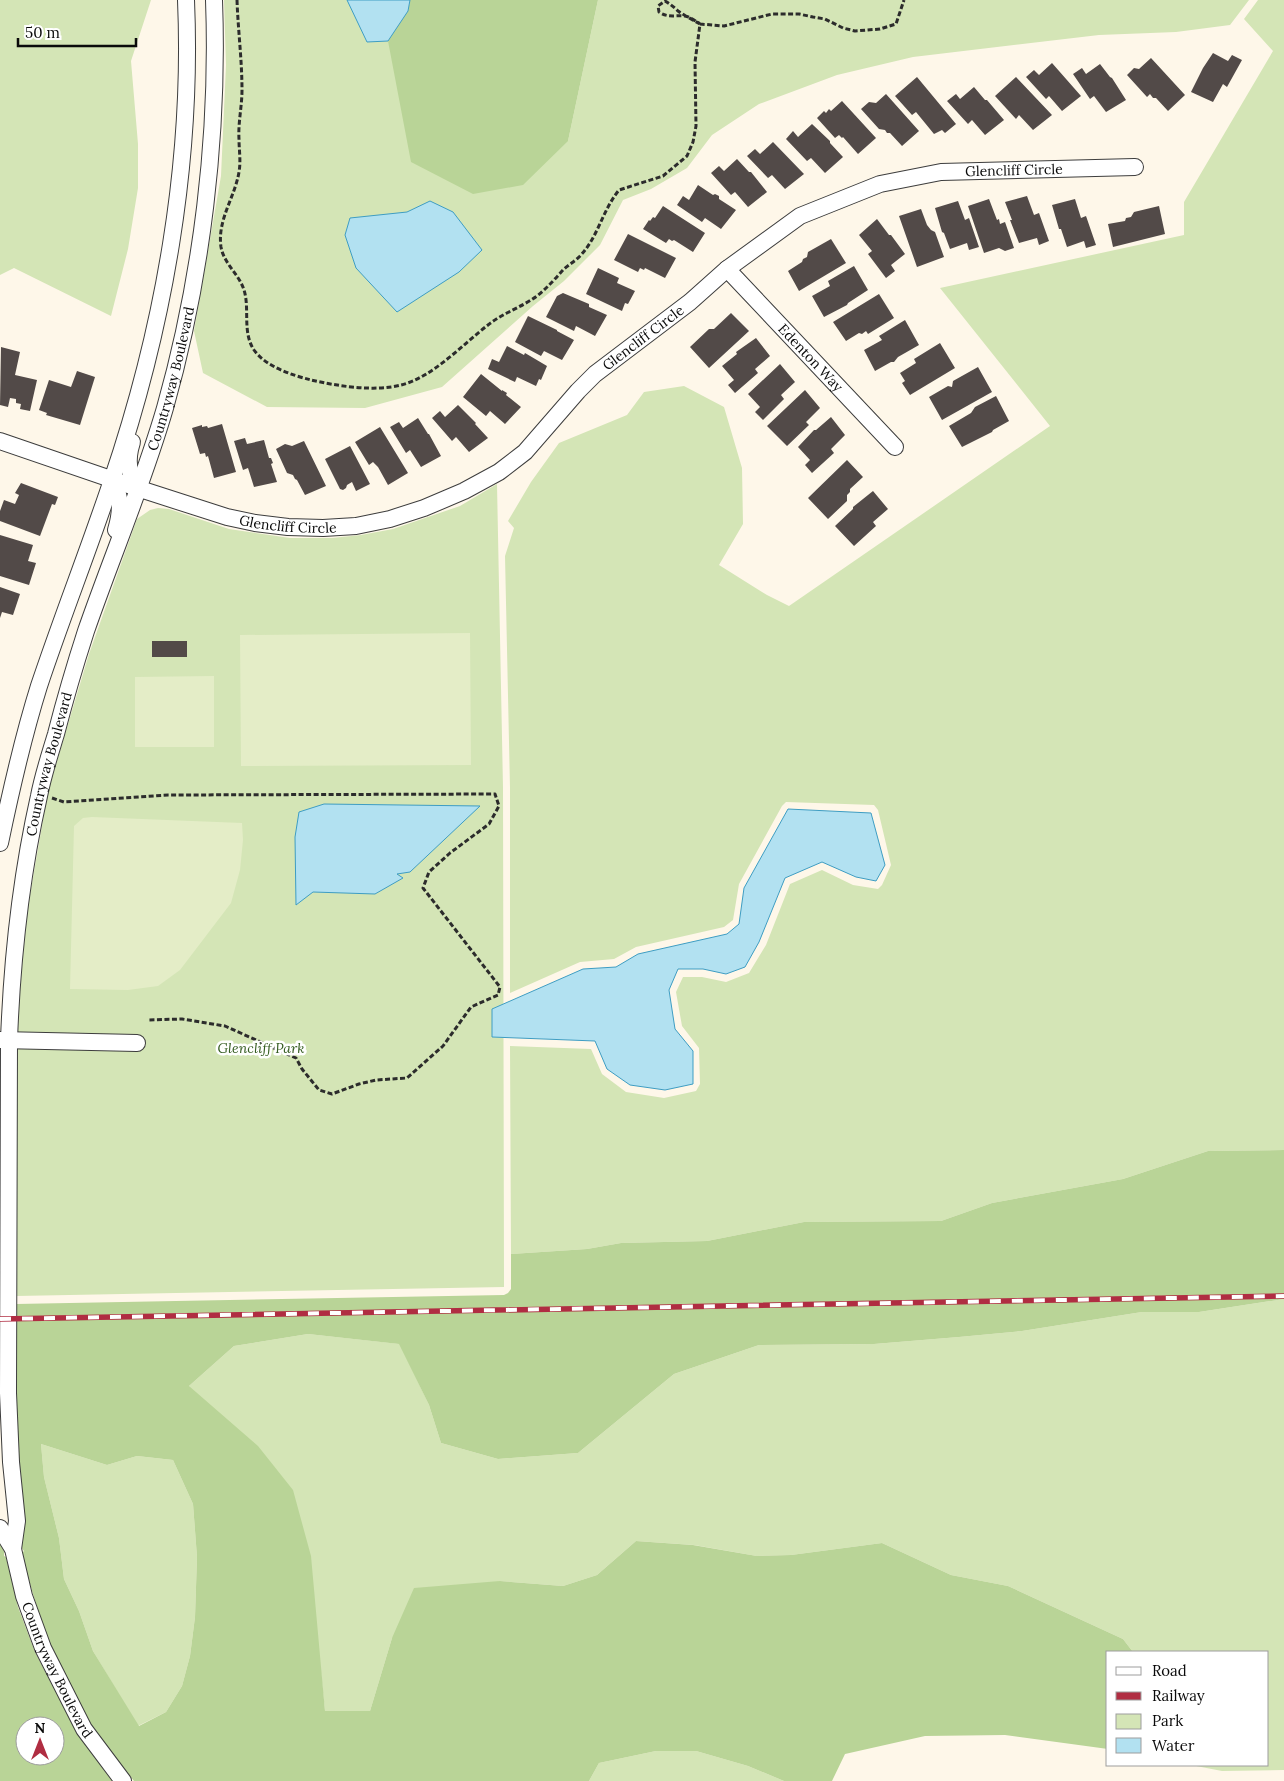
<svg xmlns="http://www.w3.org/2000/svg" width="1284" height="1781" font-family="Lora,serif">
  <rect width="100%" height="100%" fill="#fef7e9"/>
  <path fill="#d4e5b6" d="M0,0h151l-20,61 7,83v44l-10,61 -17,67 -97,-48 -14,7z
    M224,0h186l-2,11 160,130 30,-141h651l-19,25 -54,7 -77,3 -186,22 -76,18 -78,29 -47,31 -25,33 -36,21 -28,11 -23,45 -36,36 -31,25 -91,81 -77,21 -98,-1 -64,-34 -9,-42 27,-155 5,-111z
    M1258,0h26v1150l-76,1 -85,28 -131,24 -51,18 -137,1 -97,19 -86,2 -34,6 -76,5 -1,-208 81,3 11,25 24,18 38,6 32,-7 4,-7 -1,-36 -17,-22 -6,-34 7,-15h19l24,5 23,-9 17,-28 24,-61 32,-14 31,15 25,4 4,-4 9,-20 -13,-55 -4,-5 -88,-3 -4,4 -43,78 -6,36 -9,7 -88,20 -22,12 -34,3 -70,31v-205l-5,-232 9,-28 -6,-7 23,-39 28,-39 68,-28 17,-23 40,-6 40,21 18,61 1,56 -24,41 48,30 22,11 261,-180 -110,-138 244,-53v-33l89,-151 -29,-32z
    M497,484l6,304 1,499 -488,9v-213l3,-81 8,-90 21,-121 41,-137 48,-135 13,-9 8,-2 11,1 60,20 61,9h42l29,-3 32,-6 67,-23z
    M1284,1299v471l-62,1 -31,-6h77v-113h-135l-10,-13 -115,-53 -57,-11 -69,-32 -91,12 -34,1 -63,-11 -58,-4 -39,34 -34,11 -63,-5 -108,57 -22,73h-45l-7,-66 -129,-259 45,-40 74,-12 92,10 29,61 12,38 57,16 80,-6 96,-79 85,-29 115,-1 85,-7 63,-6 120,-19h57z
    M41,1444l66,21 30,-9 36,4 20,44 4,53 -2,60 -5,39 -8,30 -16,26 -28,14 -45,-75 -14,-40 -15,-32 -5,-41 -15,-61z
    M656,1751h40l52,15 36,15h-195l10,-18z"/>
  <path fill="#b9d497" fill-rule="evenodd" d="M410,0h188l-30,141 -45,44 -50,9 -62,-32 -23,-121 20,-30z
    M1284,1150v149l-85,13h-57l-120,19 -63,6 -85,7 -115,1 -85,29 -96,79 -80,6 -57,-16 -12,-38 -30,-61 -91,-10 -74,12 -45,40 69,60 35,44 18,66 14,155h45l22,-73 22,-50 86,-7 63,5 34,-11 39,-34 57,4 64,11 34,-1 91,-12 69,32 57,11 115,53 10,13h-25v97l-103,-14 -80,1 -80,18 -13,27h-48l-36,-15 -52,-15h-40l-57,12 -10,18h-455c-15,-19 -31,-38 -44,-58 -32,-53 -54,-110 -68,-170l2,-2 -3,-4 -4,-118 -1,-125 488,-9 4,-2 3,-4v-35l76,-5 34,-6 86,-2 97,-19 137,-1 51,-18 131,-24 85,-28zM41,1444l66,21 30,-9 36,4 20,44 4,53 -2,60 -5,39 -8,30 -16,26 -27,14 -46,-75 -14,-40 -15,-32 -5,-41 -15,-61z
    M0,1544l4,7v5l2,1 12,50 17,45 42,81 35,48h-112zM25,1726h30v30h-30z"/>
  <path fill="#e4edc7" d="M470,633l1,132 -230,1 -1,-131z
    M214,676v71h-79v-70z
    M92,817l150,6 1,17 -3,30 -9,33 -51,67 -22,16 -30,4 -58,-1 4,-163 9,-8z"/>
  <path fill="#b2e1f1" stroke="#3e9dc3" d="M347,0h63l-2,11 -20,30 -21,1z
    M430,201l23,11 29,38 -23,22 -62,40 -41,-44 -11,-33 5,-17 57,-6z
    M324,804l156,2 -70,66 -13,2 6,4 -28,16 -62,-2 -17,13 -1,-68 4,-25z
    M788,809l83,4 14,52 -9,16 -20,-4 -34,-15 -37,16 -26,64 -14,25 -19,7 -23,-5h-25l-9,21 6,39 18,22v33l-28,6 -35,-5 -23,-16 -12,-28 -103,-4v-28l91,-40 33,-2 22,-13 89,-20 12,-10 5,-36z"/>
  <path fill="#524a48" d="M1213,53l15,8 4,-6 10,5 -15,27 -4,-3 -10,18 -22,-10 12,-24z
    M1151,58l34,37 -17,16 -12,-13h-3l-3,-4 -3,3 -20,-22 7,-7 5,1z
    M1052,63l29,33 -19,15 -13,-15 -3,3 -20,-22 8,-7 5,5z
    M1100,64l10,13 2,1 14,22 -20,12 -12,-16 -4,3 -17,-25 9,-6 4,6z
    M917,77l39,47 -11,9 -3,-3 -8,4 -18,-22 -4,3 -17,-19z
    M1016,77l36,38 -19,15 -14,-15 -3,4 -21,-23z
    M974,87l11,13h2l17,20 -19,15 -13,-15 -4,4 -21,-23 9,-7 4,5z
    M886,94l33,37 -17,15 -12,-13h-3l-2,-3 -6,-1 -18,-20 8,-7 7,1z
    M842,101l34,37 -18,16 -15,-17 -1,1 -3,-3 -4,3 -18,-20 7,-7 2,2 3,-4 2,2z
    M812,124l18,17v2l13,14 -18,16 -14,-15 -4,3 -21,-22 7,-8 5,6z
    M773,142l31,32 -19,15 -13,-14 -4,3 -21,-22 8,-7 5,5z
    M737,159l12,13h2l16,20 -19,15 -13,-15 -4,3 -20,-22 8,-7 5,5z
    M698,185l15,10 2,-1 4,2v3l17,11 -15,19 -16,-11 -3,4 -25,-17 6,-9 6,4z
    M1027,196l7,19 5,-2 10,28 -10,4 -2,-7 -18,5 -9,-23h2l-7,-18z
    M989,199l8,21 2,-1 1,5 5,-2 9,26 -9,3 -6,-3 -15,5 -16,-47z
    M1075,199l6,19 5,-2 10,29 -10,3 -2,-7 -17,6 -6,-18h-2l-7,-24z
    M958,201l7,19 4,-2 10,29 -10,3 -2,-7 -17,6 -6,-16 -2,-1 -7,-24z
    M663,206l42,27 -12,19 -19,-12 -2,1 -3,-2 -3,4 -23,-14 6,-9 1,1 3,-4 2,1z
    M1159,206l6,28 -52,13 -5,-23 17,-3 1,-3 5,-1 3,-5z
    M921,209l6,16 4,5 4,2 9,25 -27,10 -18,-51z
    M877,219l12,16h2l14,19 -14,11 4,6 -9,7 -18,-24 4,-3 -13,-16z
    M628,234l48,24 -11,20 -20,-10 -1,2 -4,-2 -2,4 -24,-12z
    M831,239l15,24 -47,28 -11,-20 14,-9 1,-3 4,-2 1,-5z
    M854,266l14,24 -20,13 -1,2 -23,12 -12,-21 18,-10 -2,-5z
    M598,268l21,10 -2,5 18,8 -7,13 -3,-1 -3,8 -36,-17z
    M563,293l26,11v3l18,8 -12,21 -19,-10 -2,5 -28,-14 11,-21z
    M879,294l15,24 -26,16 -2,-3 -4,3 -3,-1 -13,8 -13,-19z
    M731,313l18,18 -40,37 -19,-21 19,-18h5z
    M528,316l29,14v1l17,9 -12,20 -18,-9 -3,5 -26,-14z
    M905,320l14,25 -21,12 -4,5h-3l-16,9 -11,-21 18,-10 -3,-4z
    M756,338l14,18 -15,13 3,4 -23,20 -7,-8 6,-5 -12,-14 15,-12 -1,-2z
    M940,343l15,25 -45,27 -8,-12 3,-2 -5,-8 16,-10 -2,-4z
    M507,346l17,9 1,-2 22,13 -6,14 -2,-1 -3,7 -19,-9 -2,5 -27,-13 4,-10 7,3z
    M1,347l19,5 -5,23 22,5 -7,31 -10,-2 1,-5 -5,-1v-4l-6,-1 -2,9 -8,-2z
    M780,364l15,18 -14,13 3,4 -21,21 -8,-8 5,-5 -12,-13z
    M978,367l14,25 -50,28 -13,-23 19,-11 4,1 1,-6z
    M77,371l18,6 -15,48 -34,-10 1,-2 -8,-3 10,-30 22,7z
    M481,374l21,17v-1l5,3 -1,2 15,12 -16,17 -15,-13 -4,5 -23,-19z
    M805,390l15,18 -14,14 3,3 -22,21 -20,-20z
    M996,396l13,25 -16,9 -1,2 -30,15 -13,-21 22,-13 4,-6z
    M458,405l18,18 -1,1 13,14 -19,14 -13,-15 -4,4 -20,-23 8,-7 5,6z
    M831,417l14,18 -14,14 3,4 -22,20 -7,-8 5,-5 -12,-13 16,-17h2z
    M418,418l10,16h1l12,22 -20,11 -11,-17 -4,3 -16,-26 9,-5 4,6z
    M222,424l14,48 -22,6 -6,-22 -2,1 -1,-4 -5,1 -8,-26 10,-3v2l5,-1 1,2z
    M380,427l28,46 -20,12 -10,-18 -5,-5 -4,3 -14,-23z
    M245,438l2,6 17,-4 5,18h2l2,5 -2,1 6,18 -23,5 -6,-19 -5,2 -9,-29z
    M304,441l22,45 -21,9 -8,-15 -2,-1 -2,-4 -6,-2 -11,-24 9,-5 7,2z
    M350,446l20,38 -14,7 -4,-9 -5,3 -1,3 -3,2 -3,-1 -15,-30z
    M847,460l16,17 -13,12v3l-3,3v6l-19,18 -20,-21z
    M21,483l37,14 -3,8 -3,-1 -12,32 -40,-15v-10l4,-11 11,4 4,-9 -4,-2z
    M873,491l15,18 -15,13 3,4 -22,20 -19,-20 18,-17v-2z
    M0,535l33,10 -5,16 8,2 -7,22 -29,-9z
    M0,587l20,7 -7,21 -11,-3 -2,6z
    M152,641h35v16h-35z"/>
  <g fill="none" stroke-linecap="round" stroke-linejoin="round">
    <g stroke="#3d3d3d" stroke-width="18">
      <g id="minor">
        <path id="s1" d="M727,269l168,178"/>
        <path id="s2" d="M0,441l140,48 87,28 28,6 33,4 35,1 33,-2 34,-7 34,-11 40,-17 35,-19 26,-20 53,-61 17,-17 95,-72 37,-33 73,-53 80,-32 61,-12 194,-5"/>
        <path d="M132,442c-6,19 -4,32 8,47"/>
        <path d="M113,479c8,20 9,31 3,51"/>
        <path d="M0,843c11,-53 23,-106 39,-157 23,-69 50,-137 73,-206 52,-153 81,-318 74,-480"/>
        <path d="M0,1040l137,3"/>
        <path id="s3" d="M0,1528l13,21 11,47 19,52 41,81 39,52"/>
        <path id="s4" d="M13,1549l4,-28 -6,-59 -3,-69 1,-353c3,-82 12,-164 30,-244 4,-21 11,-42 17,-62 9,-35 19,-69 30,-103 26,-75 57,-147 79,-223 37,-131 54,-272 49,-408"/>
      </g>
    </g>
    <path stroke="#2c2c2c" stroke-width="3" stroke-dasharray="5 2.5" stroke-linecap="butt" d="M237,0c1,30 5,60 5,90 0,16 -4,33 -3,49 0,11 2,22 0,33 -4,25 -22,48 -18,75 3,17 18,27 23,43 6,19 -2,42 10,60 12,17 38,25 57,30 26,6 64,12 90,5 32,-8 61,-40 87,-60 15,-12 34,-18 49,-29 10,-8 18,-17 26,-26 5,-5 11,-8 16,-13 19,-19 23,-46 40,-67l44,-14 24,-20 6,-14 3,-16 -1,-64 5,-38 24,2 48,-12h27l14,3 12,2 18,9 12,3 25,-2 16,-5 8,-24
      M700,24c-7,-4 -15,-8 -22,-13 -4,-4 -8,-7 -13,-10l-7,5 1,6c9,6 15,3 26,4 5,1 11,5 15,8
      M52,798l12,4 104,-7 327,-1 4,12 -10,18 -39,29 -21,19 -6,16 77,99 -2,8 -27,12 -28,39 -36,32 -31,2 -17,4 -27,10 -13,-4 -17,-21 -6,-11 -71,-32 -43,-7 -35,1"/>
    <use href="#minor" stroke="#fff" stroke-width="16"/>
    <g stroke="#b02d42" stroke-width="5.5">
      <path id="rail" d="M0,1319l1284,-23"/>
    </g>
    <use href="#rail" stroke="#fff" stroke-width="4" stroke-dasharray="11" stroke-linecap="butt"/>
  </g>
  <g text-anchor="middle" stroke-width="5" stroke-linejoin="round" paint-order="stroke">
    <g font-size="14" fill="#0a0a0a" stroke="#fff">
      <text dy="5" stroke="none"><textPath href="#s2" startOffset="1141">Glencliff Circle</textPath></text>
      <text dy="5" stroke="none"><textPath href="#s2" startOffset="721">Glencliff Circle</textPath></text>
      <text dy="5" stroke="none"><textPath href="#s1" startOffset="122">Edenton Way</textPath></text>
      <text dy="5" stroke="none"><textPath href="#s4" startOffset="1194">Countryway Boulevard</textPath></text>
      <text dy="5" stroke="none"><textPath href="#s2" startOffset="301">Glencliff Circle</textPath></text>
      <text dy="5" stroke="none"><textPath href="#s4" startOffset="789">Countryway Boulevard</textPath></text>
      <text dy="5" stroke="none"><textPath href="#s3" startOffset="154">Countryway Boulevard</textPath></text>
    </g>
    <g font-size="14" font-style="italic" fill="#345c20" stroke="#fff">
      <text x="261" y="1053">Glencliff Park</text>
    </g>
  </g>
  <rect x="1106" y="1651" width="162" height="115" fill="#ffffff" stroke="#9d9d9d"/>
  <rect x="1116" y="1667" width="25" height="8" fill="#ffffff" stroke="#9d9d9d"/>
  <text x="1152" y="1676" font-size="15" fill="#0a0a0a">Road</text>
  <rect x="1116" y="1692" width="25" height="8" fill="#b02d42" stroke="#9d9d9d"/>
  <text x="1152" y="1701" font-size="15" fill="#0a0a0a">Railway</text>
  <rect x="1116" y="1714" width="25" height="15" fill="#d4e5b6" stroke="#9d9d9d"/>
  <text x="1152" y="1726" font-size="15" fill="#0a0a0a">Park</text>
  <rect x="1116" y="1738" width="25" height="15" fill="#b2e1f1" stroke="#9d9d9d"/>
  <text x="1152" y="1751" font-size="15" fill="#0a0a0a">Water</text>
  <g transform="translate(40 1741)"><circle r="24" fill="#ffffff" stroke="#9d9d9d"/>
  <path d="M0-4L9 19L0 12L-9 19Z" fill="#b02d42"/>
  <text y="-8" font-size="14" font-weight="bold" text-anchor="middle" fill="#0a0a0a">N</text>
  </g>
  <path d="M18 38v8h118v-8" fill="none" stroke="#0a0a0a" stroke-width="2.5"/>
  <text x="25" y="38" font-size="15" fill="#0a0a0a" stroke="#ffffff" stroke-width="4" paint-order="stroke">50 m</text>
</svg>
